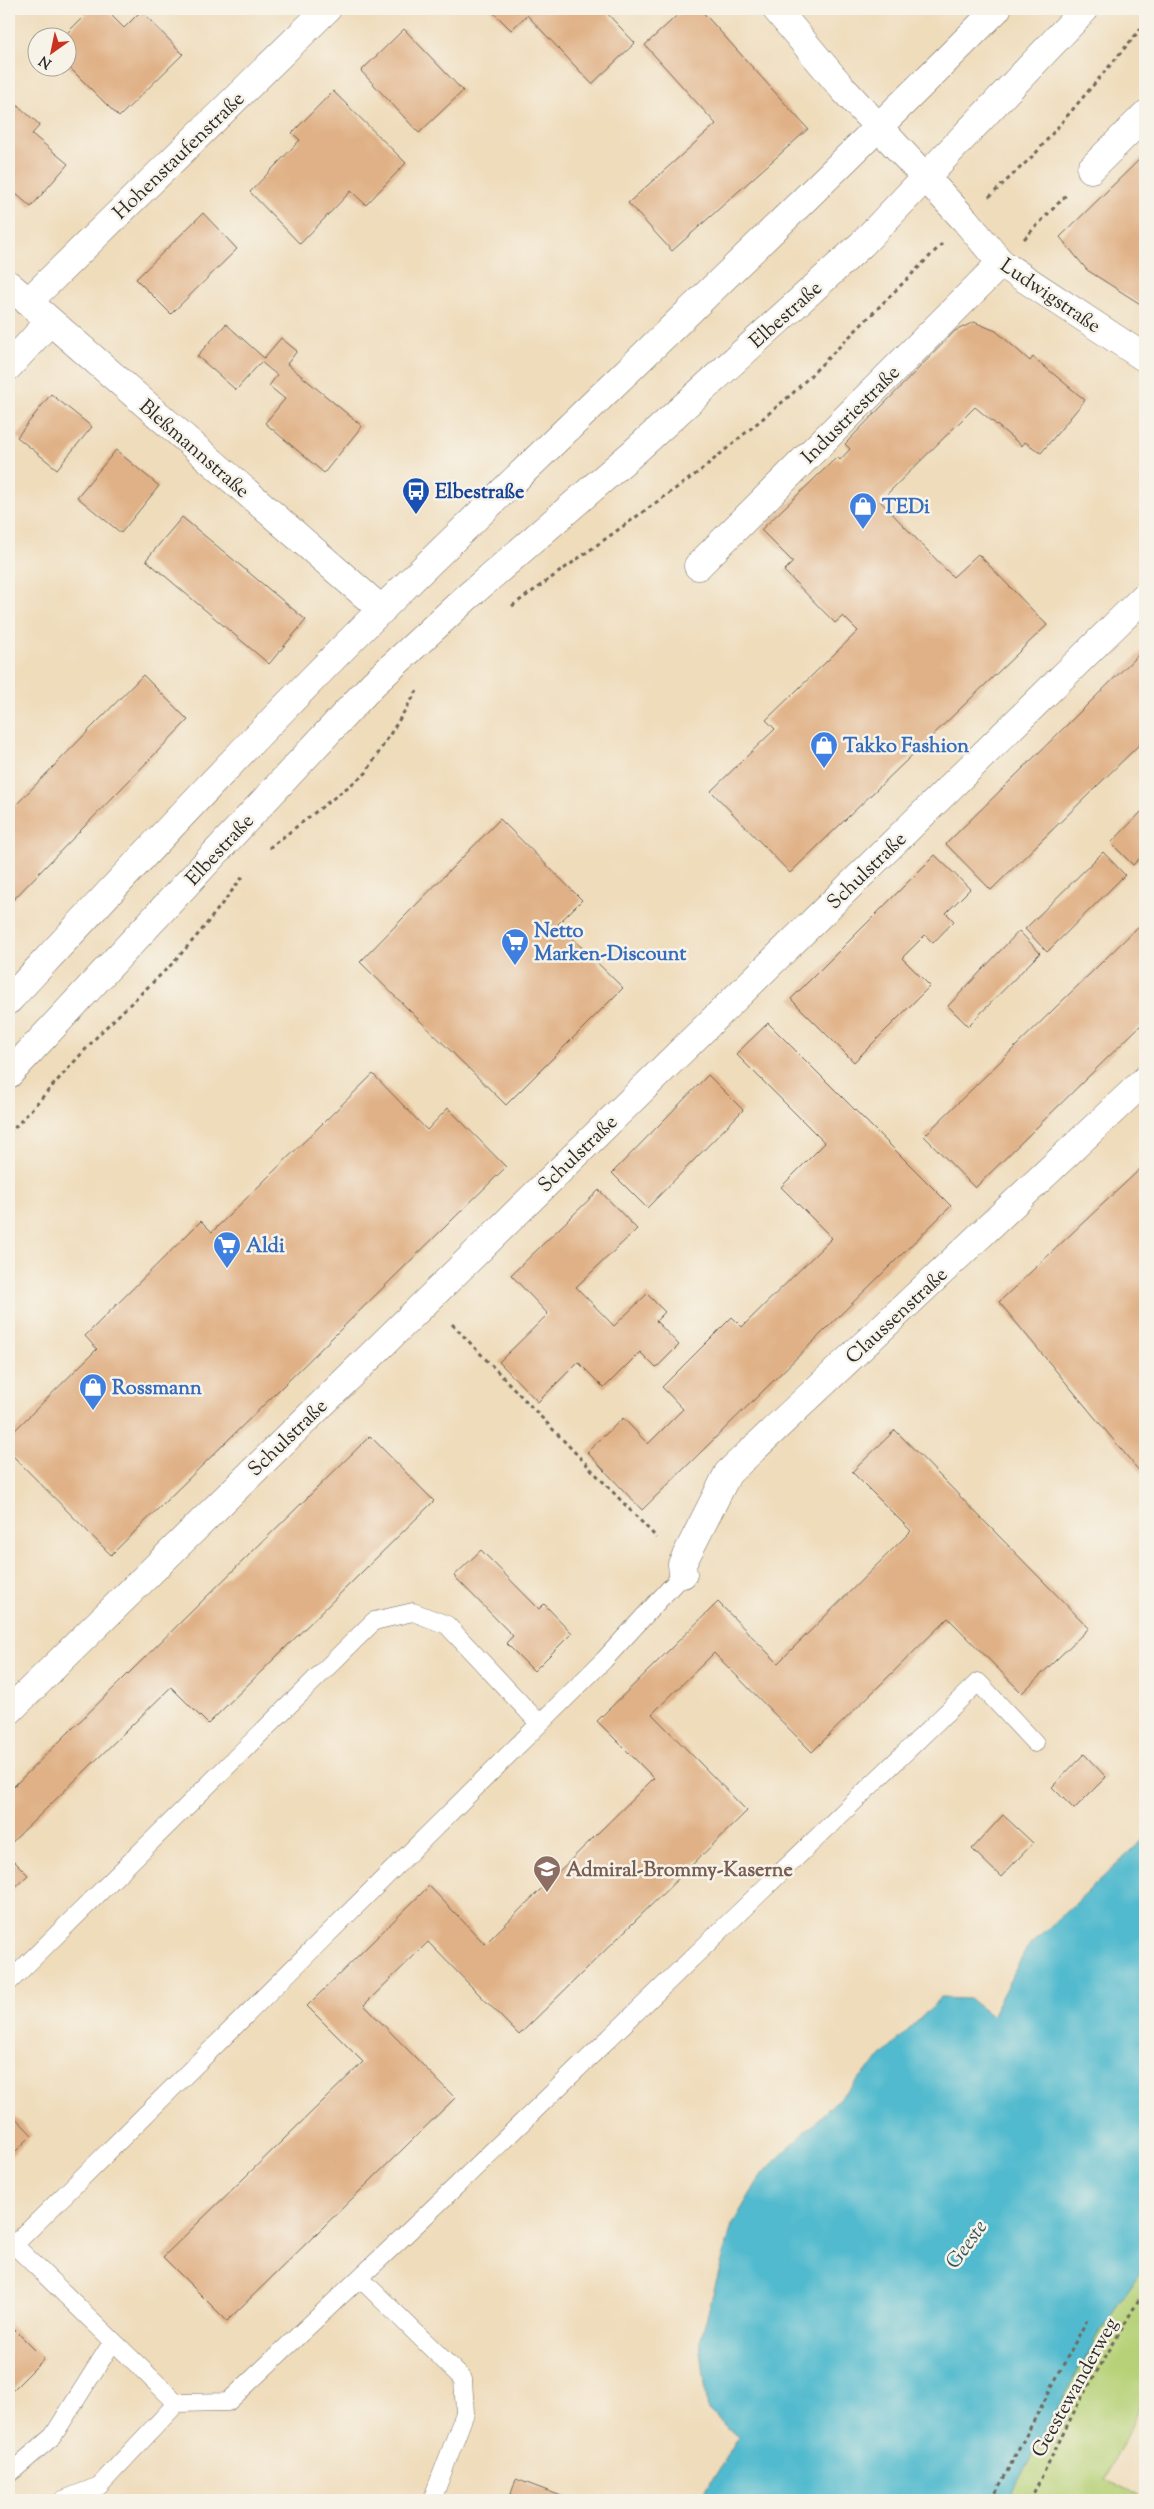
<svg xmlns="http://www.w3.org/2000/svg" width="1154" height="2509" font-family="'Sorts Mill Goudy',serif">
  <rect width="100%" height="100%" fill="#f7f3e8"/>
  <filter id="ink" filterUnits="userSpaceOnUse"><feTurbulence type="fractalNoise" baseFrequency=".02" numOctaves="2"/><feDisplacementMap in="SourceGraphic" scale="10" xChannelSelector="R" yChannelSelector="G"/><feConvolveMatrix kernelMatrix="1 2 1 2 8 2 1 2 1" color-interpolation-filters="sRGB"/></filter>
  <filter id="wash" filterUnits="userSpaceOnUse"><feTurbulence type="fractalNoise" baseFrequency=".0096" numOctaves="4" result="noise"/><feDisplacementMap in="SourceGraphic" scale="20" xChannelSelector="R" yChannelSelector="G"/><feGaussianBlur stdDeviation="1.12" result="paint"/><feColorMatrix in="noise" values="0 0 0 0 0 0 0 0 0 0 0 0 0 0 0 0 0 1.4 0 .05"/><feComposite in="paint" operator="in"/></filter>
  <g filter="url(#wash)">
    <rect width="100%" height="100%" fill="#efdcbb"/>
    <path fill="#b6d177" stroke="#707e51" d="M1145,2265v132l-40,83 40,17v3h-138l98,-177z"/>
    <path fill="#51bace" stroke="#3e727c" d="M1145,1838v427l-40,58 -98,177h-304l2,-8 34,-55 -31,-27 -8,-69 32,-116 30,-51 179,-176 28,1 22,17 36,-68z"/>
    <g id="blocks">
      <path fill="#e0b186" d="M91,9h14l19,19 17,-17 42,43 -64,63 -51,-51v-28h-6z
        M490,9h113l32,34 -43,41 -65,-69 -16,15z
        M684,9h16l108,120 -136,122 -44,-48 88,-79 -71,-79z
        M404,29l59,62 -44,42 -58,-62z
        M333,91l73,72 -40,42 -15,-14 -51,53 -50,-52 50,-52 -8,-7z
        M9,98l31,27 -8,9 36,30 -37,43 -22,-19z
        M1145,154v77l-5,5 5,4v67l-58,-37 -27,-33z
        M203,213l34,36 -66,65 -35,-35z
        M974,322l22,9 34,30 3,-4 52,43 -44,53 -16,-11 -3,4 -47,-39 -95,94 73,76 25,-23 69,71 -257,248 -79,-82 64,-62 -9,-9 92,-89 -15,-15 -8,7 -51,-52 9,-9 -32,-32 76,-73 3,3 10,-11 -5,-5 110,-113z
        M226,324l38,34 17,-20 16,13 -10,13 75,62 -38,47 -59,-50 20,-24 -16,-13 8,-11 -16,-13 -25,28 -39,-34z
        M51,394l41,33 -35,42 -40,-32z
        M116,450l43,36 -38,47 -44,-36z
        M182,517l124,103 -37,44 -123,-104z
        M1145,648v91l-154,151 -45,-46z
        M143,675l45,45 -179,184v-92z
        M1145,808v45l-12,12 -22,-22z
        M500,819l82,81 -24,24 65,64 -117,117 -146,-143z
        M1103,852l22,23 -78,77 -22,-23z
        M935,855l35,34 -24,24 8,8 -21,22 -8,-8 -23,23 28,28 -76,76 -63,-63z
        M1145,920v101l-170,167 -51,-52z
        M1019,931l21,22 -72,73 -20,-20z
        M768,1023l183,183 -309,304 -55,-58 36,-34 25,26 35,-35 -21,-22 70,-70 10,10 90,-89 -51,-51 44,-44 -89,-89z
        M373,1074l54,56 21,-22 58,59 -395,388 -102,-103v-16l88,-87 -12,-13 116,-115 11,11z
        M708,1075l35,35 -96,98 -35,-35z
        M1140,1169l5,6v303l-146,-176z
        M599,1190l38,39 -61,58 38,39 33,-32 18,18 -9,9 23,24 -23,23 -16,-16 -36,36 -26,-26 -40,40 -39,-40 49,-48 -37,-39z
        M895,1430l194,198 -67,65 -74,-75 -136,134 -98,-99 -62,61 95,97 -228,224 -91,-93 -64,63 91,93 -228,223 -64,-64 200,-195 -56,-56 122,-120 56,58 169,-166 -57,-57 121,-119 60,61 133,-132 -59,-59z
        M370,1436l64,65 -226,223 -37,-37 -162,158v-54z
        M481,1550l58,59 5,-5 28,29 -38,38 -28,-28 7,-7 -59,-60z
        M1084,1754l22,23 -32,32 -22,-22z
        M1003,1815l30,28 -32,34 -29,-28z
        M9,1856l19,19 -19,18z
        M9,2111l23,24 -23,23z
        M9,2324l35,35 -35,35z
        M516,2479l56,21h-63z"/>
    </g>
  </g>
  <g filter="url(#ink)">
    <use href="#blocks" fill-opacity="0" stroke="#70695d" stroke-width="1"/>
    <g fill="none" stroke-linecap="round" stroke-linejoin="round">
      <g stroke="#70695d" stroke-width="19">
        <path id="service" d="M9,1982l365,-361 39,-9 34,13 92,98
          M9,2240l168,163
          M14,2245l590,-585 79,-86
          M360,2278l103,101 2,34 -33,87
          M9,2474l44,-38 60,-95
          M63,2500l36,-14 78,-83 51,-1 196,-185 554,-535 57,61"/>
      </g>
      <g stroke="#70695d" stroke-width="29">
        <path id="minor" d="M1091,169l54,-54
          M9,285l373,325
          M28,302l299,-293
          M9,366l41,-45
          M698,566l303,-303
          M683,1574l-1,-10 46,-91 417,-393
          M9,1711l1136,-1115"/>
      </g>
      <g stroke="#70695d" stroke-width="29">
        <path id="secondary" d="M776,9l68,81 121,130 36,43 144,95"/>
      </g>
      <g stroke="#70695d" stroke-width="29">
        <path id="primary" d="M9,1000c123,-132 246,-265 374,-392 204,-200 413,-396 614,-599
          M9,1074l364,-390 93,-86 167,-145 229,-209 223,-235"/>
      </g>
      <path stroke="#70695d" stroke-width="3" stroke-dasharray="4 4" stroke-linecap="butt" d="M989,197l46,-43 110,-130
        M1024,239l44,-46
        M512,606l188,-135 92,-77 150,-150
        M269,848l97,-75 51,-82
        M9,1134l94,-104 71,-68 27,-31 44,-57
        M452,1324l205,214
        M992,2500l95,-180
        M1030,2500l48,-96 67,-115"/>
      <use href="#service" stroke="#fff" stroke-width="18"/>
      <use href="#minor" stroke="#fff" stroke-width="28"/>
      <use href="#secondary" stroke="#fff" stroke-width="28"/>
      <use href="#primary" stroke="#fff" stroke-width="28"/>
    </g>
  </g>
  <defs>
    <g id="bus-pin" transform="scale(1.4375)"><path d="M0 17L-7.5 6A9.5 9.5 0 1 1 7.5 6Z" fill="#1a4fb4" stroke="#f7f3e8"/><path d="M-5-6H5V4H4V6H2V4H-2V6H-4V4H-5ZM-3.5-4V0h7V-4ZM-3.5 1.2v1.5H-2V1.2ZM2 1.2v1.5H3.5V1.2Z" fill="#fff"/></g>
    <g id="shop-pin" transform="scale(1.4375)"><path d="M0 17L-7.5 6A9.5 9.5 0 1 1 7.5 6Z" fill="#3f7fe0" stroke="#f7f3e8"/><path d="M-5-2.5h2.3a2.7 3.5 0 0 1 5.4 0H5L5.5 6h-11ZM-1.5-2.5h3a1.5 2.3 0 0 0-3 0Z" fill="#fff"/></g>
    <g id="supermarket-pin" transform="scale(1.4375)"><path d="M0 17L-7.5 6A9.5 9.5 0 1 1 7.5 6Z" fill="#3f7fe0" stroke="#f7f3e8"/><path d="M-6-5.5h2.5l.6 2H6L4.5 2H-2.5L-4.4-4H-6ZM-1.5 3.2a1.3 1.3 0 1 0 .1 0ZM3 3.2a1.3 1.3 0 1 0 .1 0Z" fill="#fff"/></g>
    <g id="university-pin" transform="scale(1.4375)"><path d="M0 17L-7.5 6A9.5 9.5 0 1 1 7.5 6Z" fill="#8d6e63" stroke="#f7f3e8"/><path d="M0-5L7-2L0 1L-7-2ZM-4 1L0 2.5L4 1V4Q0 6-4 4Z" fill="#fff"/></g>
  </defs>
  <g fill-rule="evenodd">
    <use href="#bus-pin" x="416" y="491"/>
    <use href="#shop-pin" x="863" y="506"/>
    <use href="#shop-pin" x="824" y="745"/>
    <use href="#supermarket-pin" x="515" y="942"/>
    <use href="#supermarket-pin" x="227" y="1245"/>
    <use href="#shop-pin" x="93" y="1387"/>
    <use href="#university-pin" x="547" y="1869"/>
  </g>
  <g text-anchor="middle" stroke-width="5" stroke-linejoin="round" paint-order="stroke">
    <g font-size="20" fill="#2b2b2b" stroke="#f7f3e8">
      <text transform="translate(178 155) rotate(-44)" y="7">Hohenstaufenstraße</text>
      <text transform="translate(1051 295) rotate(34)" y="7">Ludwigstraße</text>
      <text transform="translate(785 314) rotate(-42)" y="7">Elbestraße</text>
      <text transform="translate(850 414) rotate(-45)" y="7">Industriestraße</text>
      <text transform="translate(195 448) rotate(41)" y="7">Bleßmannstraße</text>
      <text transform="translate(219 849) rotate(-47)" y="7">Elbestraße</text>
      <text transform="translate(866 870) rotate(-44)" y="7">Schulstraße</text>
      <text transform="translate(577 1153) rotate(-44)" y="7">Schulstraße</text>
      <text transform="translate(896 1315) rotate(-43)" y="7">Claussenstraße</text>
      <text transform="translate(287 1437) rotate(-44)" y="7">Schulstraße</text>
      <text transform="translate(1074 2387) rotate(-61)" y="7">Geestewanderweg</text>
    </g>
    <g font-size="20" font-weight="bold" fill="#164399" stroke="#f7f3e8" text-anchor="start">
      <text x="435" y="498">Elbestraße</text>
    </g>
    <g font-size="20" font-weight="bold" fill="#366cbe" stroke="#f7f3e8" text-anchor="start">
      <text x="882" y="513">TEDi</text>
      <text x="843" y="752">Takko Fashion</text>
      <text x="534" y="937">Netto<tspan x="534" dy="23">Marken-Discount</tspan></text>
      <text x="246" y="1252">Aldi</text>
      <text x="112" y="1394">Rossmann</text>
    </g>
    <g font-size="20" font-weight="bold" fill="#785e54" stroke="#f7f3e8" text-anchor="start">
      <text x="566" y="1876">Admiral-Brommy-Kaserne</text>
    </g>
    <g font-size="21" font-style="italic" fill="#36565c" stroke="#f7f3e8">
      <text transform="translate(966 2244) rotate(-54)" y="7">Geeste</text>
    </g>
  </g>
  <rect width="1154" height="2509" fill="none" stroke="#f7f3e8" stroke-width="30"/>
  <g transform="translate(52 52) rotate(213)"><circle r="24" fill="#f7f3e8" stroke="#a5a39c"/>
  <path d="M0-4L9 19L0 12L-9 19Z" fill="#c8321e"/>
  <text y="-8" font-size="14" font-weight="bold" text-anchor="middle" fill="#2b2b2b">N</text>
  </g>
</svg>
